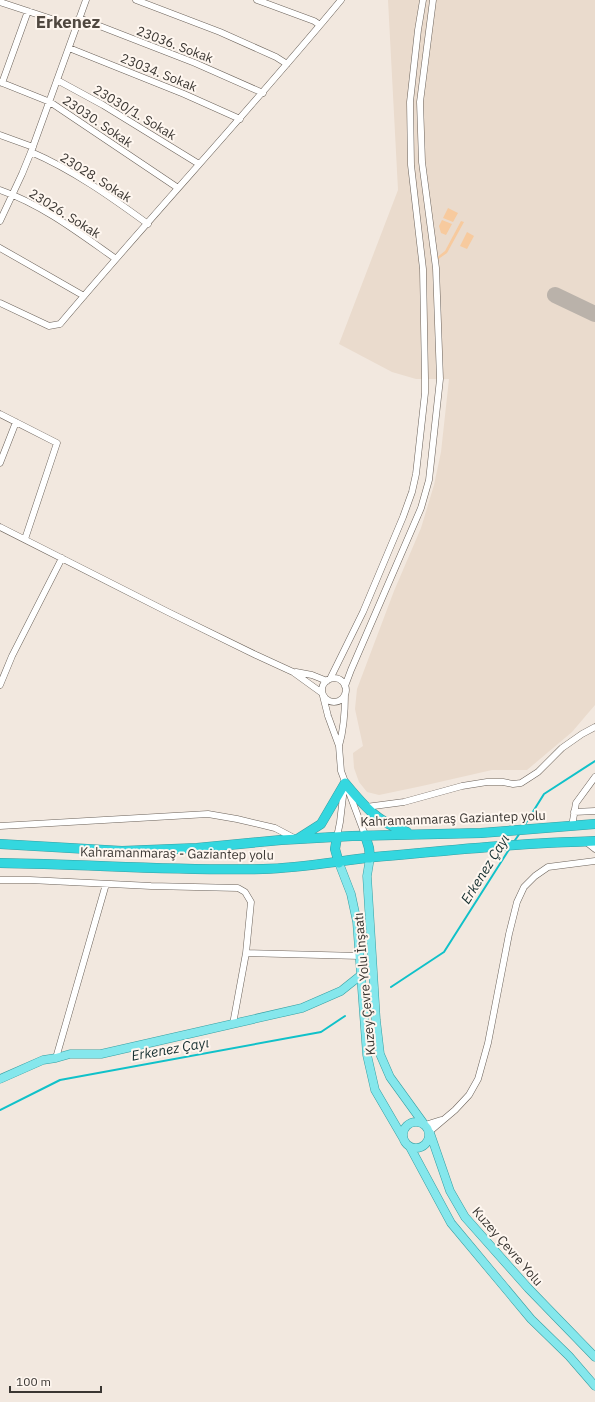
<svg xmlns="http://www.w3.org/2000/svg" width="595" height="1402" font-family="'IBM Plex Sans',sans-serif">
  <rect width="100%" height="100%" fill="#f2e8df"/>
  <path fill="#eadbcd" d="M388,0h207v705l-23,27 -45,38h-35l-70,16 -43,9 -12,-3 -8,-10 -5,-14 -1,-15 10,-7 -8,-37 2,-20 37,-98 27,-63 13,-43 7,-33 8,-73h-33l-24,-7 -53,-28 59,-154z"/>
  <path fill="#f7ca9e" d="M448,208l10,5 -5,9 -10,-4z
    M442,220l10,4 -6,11 -5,-2 -2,-7z
    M461,221l3,1 -17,31 -10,7 -1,-2 9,-7z
    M467,232l7,4 -7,13 -7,-3z"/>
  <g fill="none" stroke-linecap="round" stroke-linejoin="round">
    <path stroke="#10c1c9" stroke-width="2" d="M524,826l20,-32 51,-33
      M513,843l7,-10
      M391,987l53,-35 66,-104
      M0,1110l60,-30 261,-48 24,-16"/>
    <path stroke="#bab2aa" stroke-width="16" d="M555,295l40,19"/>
    <g stroke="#6b625a" stroke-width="7">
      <path id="minor" d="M136,0l84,32 56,25 11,7
        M257,0l57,21 6,4
        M0,2l76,25
        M79,18l116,45 68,30
        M69,48l115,46 56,25
        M57,80l46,25 96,59
        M0,82l50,20 128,86
        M2,83l26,-72
        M0,135l33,12
        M31,152c42,18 80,45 117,72
        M0,190c43,15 79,43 116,69
        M0,221l22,-47 9,-22 55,-152
        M0,248l84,48
        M0,303l49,23 11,-2c92,-109 190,-214 281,-324
        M0,414l57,29 -32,96
        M0,463l16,-41
        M0,527l168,85 88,43 37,17 29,21
        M296,672l16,3 15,6
        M322 690a12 12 0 1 1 24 0a12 12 0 1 1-24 0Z
        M330,679l33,-67 40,-95 9,-25 4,-18 9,-81v-15l-2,-109 -12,-104 -1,-63 8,-72 5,-30
        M0,685l12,-29 50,-98
        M345,686l6,-16 70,-162 8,-28 11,-101 -4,-111 -14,-106 -2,-60 13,-102
        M323,696l5,20 11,30 2,25 24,64
        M339,746c5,-17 6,-34 6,-52
        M366,807l38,-5 58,-16 25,-4h16l10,2 8,-1 17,-11 24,-24 20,-14 13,-7
        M574,812l21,-1
        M0,826l208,-12 29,5 38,9 19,10
        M572,826l4,-23 19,-26
        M337,837l3,-15 4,-34
        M585,841l10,8
        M0,880h30l121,6 87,2 7,4 6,10 -5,51 114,3
        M233,1024l13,-71
        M56,1058l50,-174
        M425,1125l16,-5
        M429,1132l26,-22 14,-15 9,-16 10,-36 21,-109 8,-32 7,-15 11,-11 13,-9 47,-6"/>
    </g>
    <g stroke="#369fa2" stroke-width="9">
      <path id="major" d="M370,858l-3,18 9,144 4,34 10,23 34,47
        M339,863l12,31 6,28 10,133 8,35 28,48
        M0,1079l43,-19 13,-2 14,-4h31l201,-46 39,-17 20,-16
        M403 1135a13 13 0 1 1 26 0a13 13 0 1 1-26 0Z
        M430,1133l20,58 15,26 63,71 67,69
        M410,1147l41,76 80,96 38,37 26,30"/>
    </g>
    <g stroke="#369fa2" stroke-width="10">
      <path id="highway" d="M365,835l4,13 1,10
        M337,837l-2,12 4,14
        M299,838l22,-14 24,-41c19,23 32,39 62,49
        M0,844l122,7 75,-3 84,-8 71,-4 129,-3 114,-9
        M0,863c88,1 176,8 263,6 38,-1 75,-8 112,-12 57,-5 114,-11 172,-14 16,-1 32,-1 48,-2"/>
    </g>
    <use href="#minor" stroke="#fff" stroke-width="6"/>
    <use href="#major" stroke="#85e7ec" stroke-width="8"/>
    <use href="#highway" stroke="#34d7df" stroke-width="9"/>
  </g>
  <g text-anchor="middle" stroke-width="4" stroke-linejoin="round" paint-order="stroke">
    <g font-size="13" fill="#3a3632" stroke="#fef6ef">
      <text transform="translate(175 44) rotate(21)" y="5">23036. Sokak</text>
      <text transform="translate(159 72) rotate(22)" y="5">23034. Sokak</text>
      <text transform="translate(135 112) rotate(31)" y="5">23030/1. Sokak</text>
      <text transform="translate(98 121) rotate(34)" y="5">23030. Sokak</text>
      <text transform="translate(96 177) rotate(32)" y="5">23028. Sokak</text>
      <text transform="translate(65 213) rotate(32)" y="5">23026. Sokak</text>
      <text transform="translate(453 818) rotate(-2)" y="5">Kahramanmaraş Gaziantep yolu</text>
      <text transform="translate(177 853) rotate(1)" y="5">Kahramanmaraş - Gaziantep yolu</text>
      <text transform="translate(364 984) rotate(-95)" y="5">Kuzey Çevre Yolu İnşaatı</text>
      <text transform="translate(508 1246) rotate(49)" y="5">Kuzey Çevre Yolu</text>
    </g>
    <g font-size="14" font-style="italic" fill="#183132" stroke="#fef6ef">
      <text transform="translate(485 869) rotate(-58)" y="5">Erkenez Çayı</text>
      <text transform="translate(170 1049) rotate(-10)" y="5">Erkenez Çayı</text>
    </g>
    <g font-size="17" font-weight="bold" fill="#504840" stroke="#fef6ef">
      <text x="68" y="28">Erkenez</text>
    </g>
  </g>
  <path d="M10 1386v6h91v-6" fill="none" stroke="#3a3632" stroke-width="2"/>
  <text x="16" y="1386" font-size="12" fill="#3a3632" stroke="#fef6ef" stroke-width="3" paint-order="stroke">100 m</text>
</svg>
